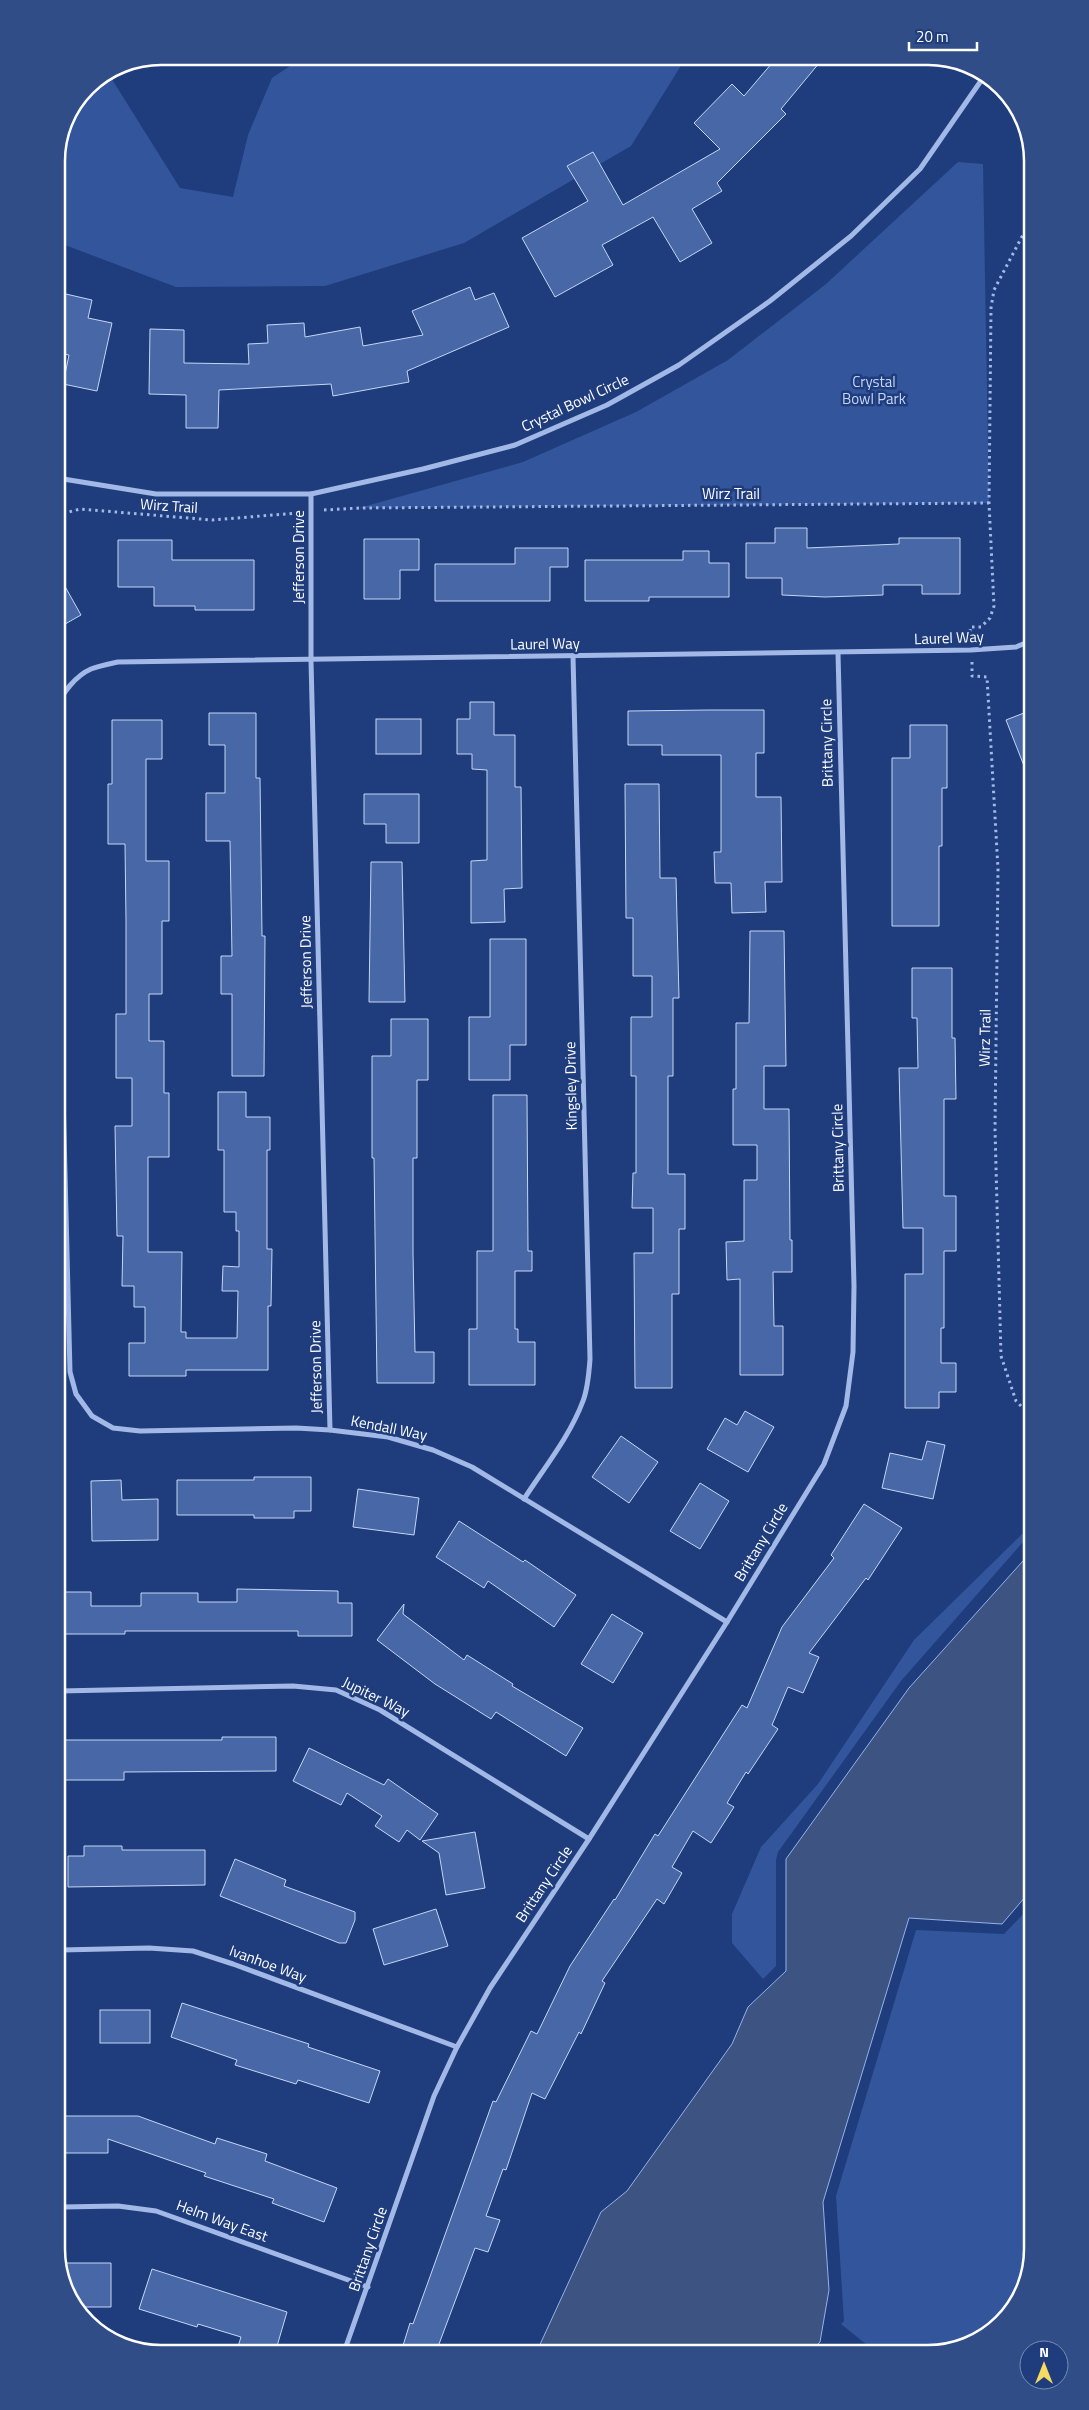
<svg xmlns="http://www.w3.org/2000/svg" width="1089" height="2410" viewBox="0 0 1089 2410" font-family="'Titillium Web',sans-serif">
<rect width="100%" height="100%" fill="#1f3d7d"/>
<g fill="#32559b">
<path d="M 305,56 L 687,56 L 631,146 L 464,243 L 325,286 L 176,287 L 57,242 L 56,154 L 64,121 L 87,87 L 108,73 L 180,188 L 233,197 L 248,135 L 272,78 Z"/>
<path d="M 958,162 L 983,164 L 989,503 L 359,508 L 523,462 L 636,412 L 728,360 L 826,284 Z"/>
<path d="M 1031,1533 L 901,1681 L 778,1852 L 776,1860 L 776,1966 L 763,1979 L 732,1943 L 732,1914 L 761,1847 L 818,1784 L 914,1640 L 1022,1534 Z"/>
<path d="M 1032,1905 L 1033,2249 L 1011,2313 L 962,2348 L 872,2349 L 841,2324 L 844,2321 L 836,2196 L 916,1930 L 1004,1934 Z"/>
</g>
<path fill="#3d5382" stroke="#95b2e9" d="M 1031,1552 L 1032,1889 L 1002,1924 L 909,1918 L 823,2202 L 829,2290 L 820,2342 L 813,2349 L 537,2351 L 601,2212 L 627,2191 L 732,2044 L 748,2007 L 786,1971 L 786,1859 L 909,1688 Z"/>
<g fill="#4767a6" stroke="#c5d6f5">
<path d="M 778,56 L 825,56 L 781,109 L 786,114 L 717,183 L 722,191 L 692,209 L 712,243 L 680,262 L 653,217 L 602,245 L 613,265 L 555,297 L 522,238 L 588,201 L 567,166 L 593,152 L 623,205 L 720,149 L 694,123 L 732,84 L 744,96 Z"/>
<path d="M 470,287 L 475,300 L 494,293 L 509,327 L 407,371 L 409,382 L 333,396 L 331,384 L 219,390 L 218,428 L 186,428 L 186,395 L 149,394 L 150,329 L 184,330 L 184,363 L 249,364 L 248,344 L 268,343 L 267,325 L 304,323 L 305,337 L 360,327 L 363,346 L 423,335 L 412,311 Z"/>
<path d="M 57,292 L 92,300 L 88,318 L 112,323 L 97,391 L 63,384 L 69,355 L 57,353 Z"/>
<path d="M 775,528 L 807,528 L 807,548 L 899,544 L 899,538 L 960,538 L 960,594 L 922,594 L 922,585 L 883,585 L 883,595 L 825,597 L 782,595 L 782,578 L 746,578 L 746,543 L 775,543 Z"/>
<path d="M 364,539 L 419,539 L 419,570 L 400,570 L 400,599 L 364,599 Z"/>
<path d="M 118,540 L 172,540 L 172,560 L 254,560 L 254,610 L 195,610 L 195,606 L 154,606 L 154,587 L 118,587 Z"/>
<path d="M 515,548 L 568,548 L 568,567 L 550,567 L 550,601 L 435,601 L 435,564 L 515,564 Z"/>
<path d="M 683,551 L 709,551 L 709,563 L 729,563 L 729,597 L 649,597 L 649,601 L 585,601 L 585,560 L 683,560 Z"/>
<path d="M 58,574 L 81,615 L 58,628 Z"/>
<path d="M 470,702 L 494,702 L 494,735 L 515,735 L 515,787 L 521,787 L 522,888 L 504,889 L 505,922 L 471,923 L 471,861 L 487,860 L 487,770 L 472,769 L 472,754 L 457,754 L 457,719 L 470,719 Z"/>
<path d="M 709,710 L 764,710 L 764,753 L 756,753 L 756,797 L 781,797 L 782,882 L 765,882 L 766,912 L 732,913 L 731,883 L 715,883 L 714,852 L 721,852 L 721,755 L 662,755 L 662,745 L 628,745 L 628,711 Z"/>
<path d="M 1029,711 L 1029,776 L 1028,776 L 1006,720 Z"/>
<path d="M 209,713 L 256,713 L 256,778 L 260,778 L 262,936 L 265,936 L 264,1076 L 232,1076 L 232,994 L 221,994 L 221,956 L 232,956 L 230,841 L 206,841 L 206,793 L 225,793 L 225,745 L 209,745 Z"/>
<rect x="376" y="719" width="45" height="35"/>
<path d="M 112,720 L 162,720 L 162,759 L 146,759 L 146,861 L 169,861 L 169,921 L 162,921 L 162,994 L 149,994 L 149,1041 L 164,1041 L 164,1093 L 169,1093 L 169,1157 L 148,1157 L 148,1252 L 182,1252 L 181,1332 L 186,1332 L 186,1338 L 237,1338 L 238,1291 L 222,1291 L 223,1266 L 239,1267 L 239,1231 L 236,1231 L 236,1212 L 224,1212 L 224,1150 L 218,1150 L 218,1092 L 246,1092 L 246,1117 L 270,1117 L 270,1150 L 267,1150 L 267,1249 L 272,1249 L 271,1306 L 268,1306 L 268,1370 L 186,1370 L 186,1376 L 129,1376 L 129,1343 L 145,1343 L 145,1307 L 134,1307 L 134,1286 L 122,1286 L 123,1236 L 117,1236 L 115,1126 L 132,1126 L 132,1078 L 116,1078 L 116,1014 L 126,1014 L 126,921 L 125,844 L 108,844 L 108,784 L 112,784 Z"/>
<path d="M 910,725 L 947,725 L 947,788 L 942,788 L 942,846 L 939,846 L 939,926 L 892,926 L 892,758 L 910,758 Z"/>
<path d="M 625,784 L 659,784 L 660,878 L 676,878 L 679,998 L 673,998 L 673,1076 L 668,1076 L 668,1174 L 685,1174 L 685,1229 L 679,1229 L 679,1294 L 672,1294 L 672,1388 L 635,1388 L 634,1253 L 653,1253 L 653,1208 L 632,1208 L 633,1173 L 636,1173 L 636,1076 L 631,1076 L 631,1017 L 652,1017 L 652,976 L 633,976 L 633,918 L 626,918 Z"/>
<path d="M 364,794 L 419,794 L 419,843 L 386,843 L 386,824 L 364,824 Z"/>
<path d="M 371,862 L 402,862 L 405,1002 L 369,1002 Z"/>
<path d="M 750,931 L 784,931 L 786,1066 L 764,1066 L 764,1109 L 789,1109 L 790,1240 L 792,1240 L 792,1272 L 773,1272 L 774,1326 L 783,1326 L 783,1375 L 740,1375 L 740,1279 L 727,1280 L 726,1242 L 744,1241 L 744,1180 L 757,1180 L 757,1145 L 733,1145 L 733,1089 L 736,1089 L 736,1023 L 749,1023 Z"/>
<path d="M 490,939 L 526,939 L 526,1045 L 510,1045 L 510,1080 L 469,1080 L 469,1017 L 490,1017 Z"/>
<path d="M 912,968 L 952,968 L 952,1038 L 955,1038 L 956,1099 L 944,1099 L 944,1196 L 956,1196 L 956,1251 L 944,1251 L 944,1328 L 941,1328 L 941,1363 L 956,1363 L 956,1392 L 939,1392 L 939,1408 L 905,1408 L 905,1274 L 923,1274 L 923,1228 L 903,1228 L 899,1068 L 918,1068 L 917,1018 L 912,1018 Z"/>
<path d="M 391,1019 L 428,1019 L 428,1080 L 417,1080 L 417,1158 L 413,1158 L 413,1253 L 415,1352 L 434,1352 L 434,1383 L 377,1383 L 374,1158 L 372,1158 L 372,1056 L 391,1056 Z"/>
<path d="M 493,1095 L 527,1095 L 528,1251 L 532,1251 L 532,1271 L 515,1271 L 515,1329 L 518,1329 L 518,1342 L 535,1342 L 535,1385 L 469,1385 L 469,1329 L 477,1329 L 477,1251 L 493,1251 Z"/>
<path d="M 745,1411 L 774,1427 L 748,1472 L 707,1449 L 725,1418 L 737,1425 Z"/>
<path d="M 621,1436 L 658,1462 L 629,1503 L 592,1477 Z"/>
<path d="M 927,1441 L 945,1445 L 933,1499 L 882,1488 L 890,1453 L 922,1460 Z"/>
<path d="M 254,1477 L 311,1477 L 311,1511 L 294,1511 L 294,1518 L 254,1518 L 254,1515 L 177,1515 L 177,1480 L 254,1480 Z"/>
<path d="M 121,1480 L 122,1500 L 158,1499 L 158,1540 L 92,1541 L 91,1481 Z"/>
<path d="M 700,1483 L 729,1501 L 700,1549 L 670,1531 Z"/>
<path d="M 358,1489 L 419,1498 L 414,1535 L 353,1527 Z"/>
<path d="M 864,1504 L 902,1528 L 868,1580 L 866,1578 L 809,1653 L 819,1657 L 803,1693 L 788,1687 L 772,1725 L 778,1729 L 748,1774 L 746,1772 L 727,1803 L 734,1807 L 711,1843 L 693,1831 L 672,1867 L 682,1873 L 664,1904 L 657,1899 L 602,1981 L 605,1983 L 581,2034 L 579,2032 L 545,2099 L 532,2093 L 506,2170 L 503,2169 L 486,2216 L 500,2220 L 488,2252 L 475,2248 L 436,2352 L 401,2352 L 410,2323 L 413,2324 L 493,2101 L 496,2102 L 531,2031 L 537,2034 L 570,1966 L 614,1899 L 615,1900 L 655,1834 L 658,1836 L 742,1705 L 747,1708 L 782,1627 L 834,1558 L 831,1555 Z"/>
<path d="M 459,1521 L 523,1562 L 525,1560 L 576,1595 L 554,1627 L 488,1581 L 484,1588 L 436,1557 Z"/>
<path d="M 237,1589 L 338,1591 L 338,1603 L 352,1603 L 352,1636 L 298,1636 L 298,1631 L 125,1631 L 125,1634 L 60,1634 L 60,1592 L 91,1592 L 91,1606 L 141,1606 L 141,1593 L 198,1593 L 198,1602 L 237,1602 Z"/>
<path d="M 404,1604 L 403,1614 L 464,1660 L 467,1655 L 513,1684 L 512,1686 L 583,1728 L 566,1756 L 496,1712 L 491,1719 L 435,1684 L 377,1640 Z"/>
<path d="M 612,1614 L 643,1633 L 613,1683 L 581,1664 Z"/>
<path d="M 222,1737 L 276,1737 L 276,1771 L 124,1772 L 124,1780 L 64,1780 L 64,1740 L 222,1740 Z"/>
<path d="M 309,1748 L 384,1785 L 388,1779 L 438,1814 L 420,1840 L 407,1830 L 399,1842 L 375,1826 L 382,1816 L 347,1793 L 341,1805 L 293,1781 Z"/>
<path d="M 475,1832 L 485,1888 L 446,1895 L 439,1853 L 422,1841 Z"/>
<path d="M 84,1846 L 122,1846 L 122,1850 L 205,1850 L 205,1885 L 68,1887 L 68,1856 L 84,1856 Z"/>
<path d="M 235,1859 L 286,1880 L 284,1886 L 355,1912 L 355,1920 L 346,1943 L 339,1943 L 220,1896 Z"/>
<path d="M 436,1909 L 448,1946 L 384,1965 L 373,1929 Z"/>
<path d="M 182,2003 L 309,2044 L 308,2047 L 380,2071 L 369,2103 L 298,2080 L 296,2084 L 235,2065 L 237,2060 L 171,2037 Z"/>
<rect x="100" y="2010" width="50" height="33"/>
<path d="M 61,2116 L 138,2116 L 215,2144 L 217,2138 L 267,2154 L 265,2161 L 337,2188 L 324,2222 L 272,2203 L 274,2199 L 204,2176 L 206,2173 L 108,2139 L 108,2153 L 62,2153 Z"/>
<path d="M 62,2263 L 111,2263 L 111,2307 L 79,2307 L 62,2283 Z"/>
<path d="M 152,2269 L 287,2312 L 275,2353 L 236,2353 L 241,2337 L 198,2324 L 197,2327 L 139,2309 Z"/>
</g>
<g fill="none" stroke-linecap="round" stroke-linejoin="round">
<g stroke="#a2b9e7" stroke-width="3" stroke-dasharray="2.5 4" stroke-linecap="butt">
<path d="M 324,510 L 359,508 L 989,503"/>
<path d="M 57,515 L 80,509 L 212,520 L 298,513"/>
<path d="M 970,638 L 970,627 L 981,627 L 990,618 L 994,606 L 989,503 L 991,308 L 994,290 L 1027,227"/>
<path d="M 972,662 L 972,676 L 987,677 L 998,869 L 995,1129 L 1001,1356 L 1016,1401 L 1031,1416"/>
</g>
<g stroke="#a2b9e7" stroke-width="5">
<path d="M 57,478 L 156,494 L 311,494 L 423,469 L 515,445 L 607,405 L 679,365 L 770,301 L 851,236 L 920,169 L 985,75"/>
<path d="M 311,494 L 311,661 L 330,1430"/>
<path d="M 58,708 C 60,694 77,675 91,669 C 99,666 109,664 118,662 L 971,650 L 1016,647 L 1028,642"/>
<path d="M 58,896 L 70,1372 L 76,1394 L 92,1416 L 113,1428 L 140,1431 L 296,1428 L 330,1430 L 388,1437 L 433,1450 L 472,1467 L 727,1622"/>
<path d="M 524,1499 C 544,1468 570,1436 583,1401 C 588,1388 589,1373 590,1359 L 573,656"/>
<path d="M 60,1691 L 293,1686 L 336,1690 L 380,1710 L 589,1839"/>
<path d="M 61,1950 L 149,1948 L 193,1951 L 233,1964 L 457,2047"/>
<path d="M 62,2207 L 118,2206 L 156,2211 L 368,2287"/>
<path d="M 344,2352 L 434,2096 L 457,2047 L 490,1988 L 589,1839 L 727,1622 L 824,1464 L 846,1406 L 853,1352 L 854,1286 L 838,653"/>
</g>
</g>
<g text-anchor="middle" stroke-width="5" stroke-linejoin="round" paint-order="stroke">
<g font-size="15" fill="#c5d6f5" stroke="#1f3d7d">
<text x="874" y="387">Crystal<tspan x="874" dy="17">Bowl Park</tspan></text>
</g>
<g font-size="15" fill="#fff" stroke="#1f3d7d">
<text transform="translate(575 403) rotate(-25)" y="5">Crystal Bowl Circle</text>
<text x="731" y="499">Wirz Trail</text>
<text transform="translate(169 506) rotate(4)" y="5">Wirz Trail</text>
<text transform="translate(299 557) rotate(-90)" y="5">Jefferson Drive</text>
<text transform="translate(949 638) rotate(-2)" y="5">Laurel Way</text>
<text transform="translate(545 644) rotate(-1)" y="5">Laurel Way</text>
<text transform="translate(827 743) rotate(-91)" y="5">Brittany Circle</text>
<text transform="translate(306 962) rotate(-91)" y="5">Jefferson Drive</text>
<text transform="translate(985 1038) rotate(-89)" y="5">Wirz Trail</text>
<text transform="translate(571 1086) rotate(-91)" y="5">Kingsley Drive</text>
<text transform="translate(838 1148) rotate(-91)" y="5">Brittany Circle</text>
<text transform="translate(316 1367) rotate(-91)" y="5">Jefferson Drive</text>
<text transform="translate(389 1428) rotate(11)" y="5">Kendall Way</text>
<text transform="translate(761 1542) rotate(-59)" y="5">Brittany Circle</text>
<text transform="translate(376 1697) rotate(26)" y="5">Jupiter Way</text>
<text transform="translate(544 1884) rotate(-56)" y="5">Brittany Circle</text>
<text transform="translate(268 1964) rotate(20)" y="5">Ivanhoe Way</text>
<text transform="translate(222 2221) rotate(20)" y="5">Helm Way East</text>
<text transform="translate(368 2249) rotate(-71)" y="5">Brittany Circle</text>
</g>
</g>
<path d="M0 0H1089V2410H0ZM161 65H928A96 96 0 0 1 1024 161V2249A96 96 0 0 1 928 2345H161A96 96 0 0 1 65 2249V161A96 96 0 0 1 161 65Z" fill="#314d87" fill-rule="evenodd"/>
<path fill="none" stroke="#fff" stroke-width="2.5" d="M161 65H928A96 96 0 0 1 1024 161V2249A96 96 0 0 1 928 2345H161A96 96 0 0 1 65 2249V161A96 96 0 0 1 161 65Z"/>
<g transform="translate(1044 2365)"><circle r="24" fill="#1f3d7d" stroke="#798bb1"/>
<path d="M0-4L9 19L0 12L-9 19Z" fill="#f5db61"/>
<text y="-8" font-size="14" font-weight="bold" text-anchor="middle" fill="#ffffff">N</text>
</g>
<path d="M909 42v8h68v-8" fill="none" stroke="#ffffff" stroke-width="2.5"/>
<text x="916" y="42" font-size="15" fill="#ffffff" stroke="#1f3d7d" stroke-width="4" paint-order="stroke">20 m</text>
</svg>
